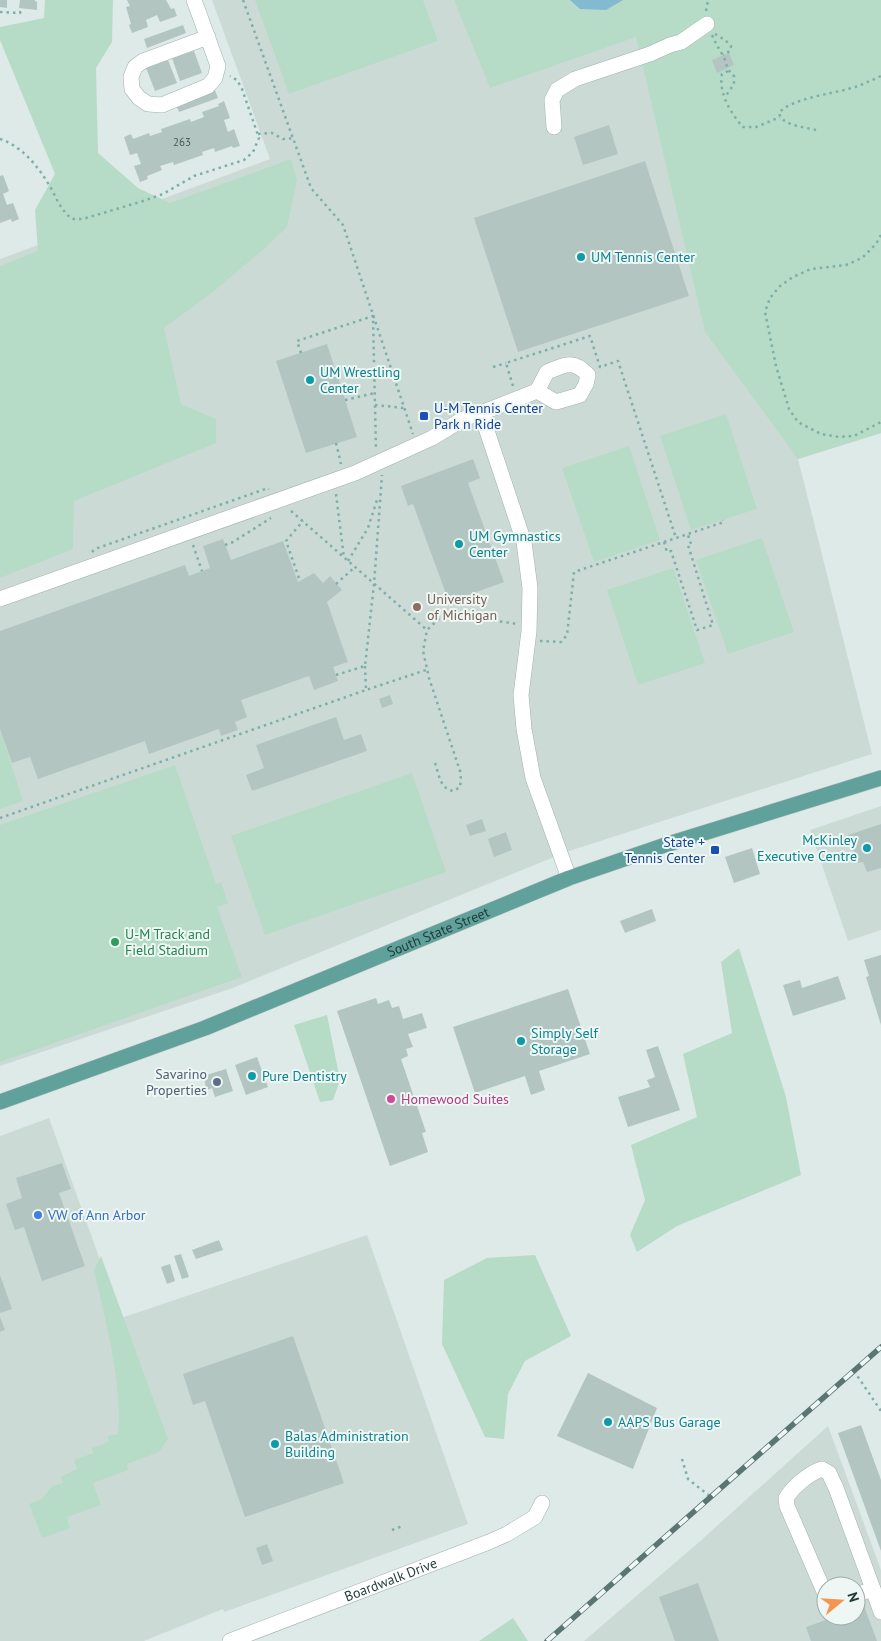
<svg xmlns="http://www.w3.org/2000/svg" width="881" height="1641" viewBox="0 0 881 1641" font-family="'PT Sans',sans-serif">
<rect width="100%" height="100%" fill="#deeae7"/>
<g fill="#ccdad6" fill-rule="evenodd">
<path d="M 212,0 L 881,0 L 881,433 L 798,459 L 872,754 L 569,851 L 230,989 L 0,1066 L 0,259 L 270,159 Z"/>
<path d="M 881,806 L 881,930 L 848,941 L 810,830 Z"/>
<path d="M 49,1118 L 121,1318 L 367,1235 L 468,1524 L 224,1612 L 223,1609 L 144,1641 L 0,1641 L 0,1136 Z"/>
<path d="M 828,1426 L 881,1570 L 881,1641 L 584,1641 L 698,1543 ZM 826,1586 L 856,1586 L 856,1616 L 826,1616 Z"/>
</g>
<g fill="#b6dcc7">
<path d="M 45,0 L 113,0 L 112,42 L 96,68 L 98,153 L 138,188 L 170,203 L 291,159 L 297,180 L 287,227 L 264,249 L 213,292 L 164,328 L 181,404 L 216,419 L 216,443 L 74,501 L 73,549 L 0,578 L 0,266 L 38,251 L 35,210 L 55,174 L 0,40 L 0,27 L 44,18 Z"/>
<path d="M 255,0 L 423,0 L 438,41 L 289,94 Z"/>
<path d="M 454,0 L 881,0 L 881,433 L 798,459 L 705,332 L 636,37 L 490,88 Z"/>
<path d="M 726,414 L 757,509 L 691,530 L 660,436 Z"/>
<path d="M 629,446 L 660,540 L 594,562 L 562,468 Z"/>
<path d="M 762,538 L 794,632 L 728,654 L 696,560 Z"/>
<path d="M 673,568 L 705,663 L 638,685 L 607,590 Z"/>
<path d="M 0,729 L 23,801 L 0,809 Z"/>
<path d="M 175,765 L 216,884 L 221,882 L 228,903 L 217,907 L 242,977 L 0,1062 L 0,825 Z"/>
<path d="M 412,773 L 446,872 L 265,935 L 231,836 Z"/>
<path d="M 739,948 L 786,1097 L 801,1175 L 677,1226 L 637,1252 L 630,1235 L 645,1200 L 631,1145 L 697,1117 L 683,1054 L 732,1033 L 721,962 Z"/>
<path d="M 327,1015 L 340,1080 L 333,1100 L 320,1102 L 294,1025 Z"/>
<path d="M 535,1255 L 571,1336 L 525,1361 L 508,1394 L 504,1439 L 485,1437 L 442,1344 L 444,1280 L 487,1258 Z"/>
<path d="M 101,1256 L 168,1439 L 159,1452 L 127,1464 L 128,1470 L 93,1483 L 101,1505 L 67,1517 L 70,1528 L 42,1538 L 29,1504 L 42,1499 L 52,1486 L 63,1483 L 61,1477 L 77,1469 L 74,1460 L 93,1453 L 92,1448 L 109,1442 L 108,1436 L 118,1434 C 123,1384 105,1320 94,1270 Z"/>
<path d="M 513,1618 L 528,1641 L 479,1641 Z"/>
</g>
<path fill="#84b9d2" d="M 570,0 L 623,0 L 606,10 L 580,9 Z"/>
<g fill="#b3c5c0">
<path d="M 0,0 L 7,0 L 7,8 L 0,7 Z"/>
<path d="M 20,0 L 34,0 L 37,2 L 37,10 L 19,8 Z"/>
<path d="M 127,0 L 166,0 L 171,9 L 174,8 L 177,16 L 160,22 L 157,15 L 146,20 L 148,27 L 132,33 L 129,25 L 131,24 L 126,7 L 130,6 Z"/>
<path d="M 183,25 L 186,33 L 147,48 L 144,39 Z"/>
<path d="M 194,51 L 202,73 L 180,81 L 172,58 Z"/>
<path d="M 729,53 L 734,65 L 717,73 L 712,60 Z"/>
<path d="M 168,60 L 177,83 L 155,91 L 146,68 Z"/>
<path d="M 214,88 L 218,98 L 179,112 L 175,102 Z"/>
<path d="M 224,101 L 230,118 L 224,120 L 228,132 L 234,129 L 240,146 L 233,148 L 232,146 L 215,152 L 214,148 L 202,152 L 203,155 L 174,165 L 173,162 L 160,166 L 162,170 L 147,176 L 148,179 L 140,182 L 134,166 L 141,164 L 137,153 L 130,155 L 124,137 L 131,134 L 133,139 L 149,133 L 150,136 L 162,132 L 161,129 L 190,119 L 191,122 L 204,117 L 202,112 L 219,106 L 218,104 Z"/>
<path d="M 609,125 L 618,154 L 583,165 L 574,137 Z"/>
<path d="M 645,161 L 689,296 L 518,352 L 474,218 Z"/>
<path d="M 3,175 L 9,191 L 3,194 L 7,205 L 13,203 L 19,219 L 12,222 L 11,219 L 0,223 L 0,176 Z"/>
<path d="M 327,344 L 357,437 L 306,453 L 276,361 Z"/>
<path d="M 473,459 L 480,478 L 468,483 L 504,582 L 449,602 L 413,504 L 408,506 L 401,486 Z"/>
<path d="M 223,539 L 231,560 L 283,541 L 298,582 L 314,573 L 323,583 L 330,576 L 342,590 L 327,602 L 348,662 L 333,667 L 338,681 L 314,690 L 309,676 L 241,700 L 247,717 L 235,722 L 238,730 L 221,736 L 219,729 L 149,754 L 145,741 L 38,779 L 30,757 L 12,763 L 0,729 L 0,631 L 185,565 L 189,576 L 210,568 L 203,546 Z"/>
<path d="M 390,695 L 393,704 L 382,708 L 379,699 Z"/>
<path d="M 336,717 L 344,740 L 361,734 L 367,751 L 252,791 L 246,775 L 264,768 L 256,745 Z"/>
<path d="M 482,819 L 486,831 L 470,836 L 466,825 Z"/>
<path d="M 881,824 L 881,868 L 867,872 L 863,862 L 858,863 L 848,835 Z"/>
<path d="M 506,832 L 512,850 L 494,857 L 488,839 Z"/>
<path d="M 752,848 L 760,874 L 734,883 L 725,857 Z"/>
<path d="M 652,909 L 656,921 L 625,933 L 620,921 Z"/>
<path d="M 881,955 L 881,1025 L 866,977 L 869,976 L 864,960 Z"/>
<path d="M 838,976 L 846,999 L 793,1016 L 783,985 L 800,980 L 802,988 Z"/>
<path d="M 568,989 L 590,1054 L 539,1071 L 545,1090 L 531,1095 L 525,1076 L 475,1093 L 453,1027 Z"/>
<path d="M 376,998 L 378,1004 L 389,1000 L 392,1008 L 399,1006 L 403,1019 L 422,1013 L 427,1028 L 408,1034 L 413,1047 L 406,1049 L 408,1056 L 401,1059 L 426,1132 L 422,1133 L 428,1152 L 390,1166 L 337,1011 Z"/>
<path d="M 658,1046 L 680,1110 L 628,1127 L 618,1097 L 650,1087 L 647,1080 L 655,1077 L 646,1050 Z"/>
<path d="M 257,1057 L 268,1087 L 246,1095 L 235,1065 Z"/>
<path d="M 226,1069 L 233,1091 L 215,1097 L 212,1088 L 207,1090 L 203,1076 Z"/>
<path d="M 62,1163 L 71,1189 L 59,1193 L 85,1266 L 42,1281 L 24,1227 L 15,1230 L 6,1204 L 22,1198 L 16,1178 Z"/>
<path d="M 219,1240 L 223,1250 L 196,1259 L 192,1250 Z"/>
<path d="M 181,1254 L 189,1277 L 182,1279 L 174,1256 Z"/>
<path d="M 170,1264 L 175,1281 L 167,1284 L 161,1267 Z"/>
<path d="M 0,1275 L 12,1309 L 0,1313 Z"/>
<path d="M 0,1317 L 5,1330 L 0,1332 Z"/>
<path d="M 293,1336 L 344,1483 L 245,1517 L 205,1401 L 193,1405 L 183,1374 Z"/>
<path d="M 588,1373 L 657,1408 L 633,1469 L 557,1436 Z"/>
<path d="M 861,1425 L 881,1480 L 881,1551 L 838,1433 Z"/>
<path d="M 267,1544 L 273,1561 L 262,1565 L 256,1548 Z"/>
<path d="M 698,1583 L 719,1641 L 675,1641 L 659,1597 Z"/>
<path d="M 864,1606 L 877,1641 L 811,1641 L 806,1627 L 837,1616 L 856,1616 L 856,1609 Z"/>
</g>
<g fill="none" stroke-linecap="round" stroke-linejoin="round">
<g stroke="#a1b2af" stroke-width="16">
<g id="minor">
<path d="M 194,0 L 218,66 L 215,78 L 208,86 L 162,105 L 148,104 L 139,98 L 132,89 L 131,77 L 135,67 L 143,61 L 208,37"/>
<path d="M 554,127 L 552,100 L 557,90 L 575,79 L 650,54 L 670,45 L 681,42 L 707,24"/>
<path d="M 481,413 L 537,391 L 556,402 L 580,395 L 586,384 L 588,375 C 573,359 565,365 547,372 L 537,391"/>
<path d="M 0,599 L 355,473 L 432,438 L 463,419 L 481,413 L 524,542 L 530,588 L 529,631 L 521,695 L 524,729 L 533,778 L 569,878"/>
<path d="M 873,1589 L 881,1612"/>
<path d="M 826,1596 L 787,1506 L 786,1498 C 793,1487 809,1473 822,1469 L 829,1473 L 836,1488 L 873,1589 L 856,1595"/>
<path id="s1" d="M 230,1641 L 489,1542 L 507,1534 L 535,1517 L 542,1503"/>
</g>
</g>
<g stroke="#bcc4c3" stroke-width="16">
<g id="major">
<path id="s2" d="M 0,1102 L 205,1028 L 569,878 L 665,845 L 881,778"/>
</g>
</g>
<g stroke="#7dafa8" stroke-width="2.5" stroke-dasharray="2.5 4" stroke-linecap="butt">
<path d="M 243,0 L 311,188 L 343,225 L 413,434"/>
<path d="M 706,11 L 708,0"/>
<path d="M 0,12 L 20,13 L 21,9"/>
<path d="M 715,34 L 725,40 L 731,46 L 730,51 L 723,55"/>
<path d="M 712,35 C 715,42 718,47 722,54 C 727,62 726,70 734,76 L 734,84 L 725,97"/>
<path d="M 728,71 L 722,74 C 718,92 731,114 743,127 L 756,127 L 780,117"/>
<path d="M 816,130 C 805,127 782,126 779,113 C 790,99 830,94 848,89 C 860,86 870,81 881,76"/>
<path d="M 258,134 L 272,133 L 283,139 L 293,138"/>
<path d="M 0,139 C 24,147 40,169 52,190 C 58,202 62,211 72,219 L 83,219 L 143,201 L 163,194 L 194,176 L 244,160 L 253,152 L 259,138 L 242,89 L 237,80 L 230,76"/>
<path d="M 881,235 L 876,244 L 862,258 L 846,265 L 811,269 L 793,277 L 780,286 L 770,298 L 765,312 L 776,366 L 789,409 L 798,422 L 821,434 L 839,437 L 854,436 L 881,422"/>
<path d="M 301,353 L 297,341 L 373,316 L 376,450"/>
<path d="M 493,367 L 506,363"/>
<path d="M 513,386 L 506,363 L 590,336 L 600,367 L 618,361 L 676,538"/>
<path d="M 345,400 L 375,393"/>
<path d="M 375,405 L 404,408"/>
<path d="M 336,443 L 341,464"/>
<path d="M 336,494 L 344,558"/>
<path d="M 291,511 L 427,630"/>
<path d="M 664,542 L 667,552 L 671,551 L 697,630 L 713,625 L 688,545 L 691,544 L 688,535"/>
<path d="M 193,545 L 202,571"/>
<path d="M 225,545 L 233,542 L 271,518"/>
<path d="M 92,552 L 95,549 L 268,488 L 269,489"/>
<path d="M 348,561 L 368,528 L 378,497"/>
<path d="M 299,578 L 286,541 L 303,521"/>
<path d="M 336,584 L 355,567"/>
<path d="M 540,641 L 561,642 L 567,635 L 574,572 L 724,522 L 723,520"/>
<path d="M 365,666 L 366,690 L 426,670"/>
<path d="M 336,675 L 365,666 L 374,584 L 382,475"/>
<path d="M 435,763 C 439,774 440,790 454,791 L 460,787 L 461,779 L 460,771 L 429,678 L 423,651 L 427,630 L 442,616 L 463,614 L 484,619 L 517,624"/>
<path d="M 0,818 L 366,690"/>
<path d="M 854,1371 L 881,1411"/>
<path d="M 682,1459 L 688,1479 L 711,1497"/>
<path d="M 392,1530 L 403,1526"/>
</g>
<use href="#minor" stroke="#fff" stroke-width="15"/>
<use href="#major" stroke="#61a19b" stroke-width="15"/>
<g stroke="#597673" stroke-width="5.5">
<path id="rail" d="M 547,1641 L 881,1347"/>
</g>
<use href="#rail" stroke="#eef7f4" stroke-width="4" stroke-dasharray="11" stroke-linecap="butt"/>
</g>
<g fill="#0f9aa8" stroke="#eef7f4" stroke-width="2">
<circle cx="581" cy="257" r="5"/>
<circle cx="310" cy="380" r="5"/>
<circle cx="459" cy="544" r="5"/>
<circle cx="867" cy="848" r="5"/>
<circle cx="521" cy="1041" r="5"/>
<circle cx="252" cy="1076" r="5"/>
<circle cx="608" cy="1422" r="5"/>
<circle cx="275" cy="1444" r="5"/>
</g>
<g fill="#1a4fb4" stroke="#eef7f4" stroke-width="2">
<rect x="419" y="411" width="10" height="10" rx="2.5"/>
<rect x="710" y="845" width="10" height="10" rx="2.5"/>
</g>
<circle fill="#8d6e63" stroke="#eef7f4" stroke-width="2" cx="417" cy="607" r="5"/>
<circle fill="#2e9e5b" stroke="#eef7f4" stroke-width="2" cx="115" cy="942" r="5"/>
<circle fill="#5c6f8a" stroke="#eef7f4" stroke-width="2" cx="217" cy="1082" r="5"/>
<circle fill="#d1479c" stroke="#eef7f4" stroke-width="2" cx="391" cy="1099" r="5"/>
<circle fill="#3f7fe0" stroke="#eef7f4" stroke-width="2" cx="38" cy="1215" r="5"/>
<g text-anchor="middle" stroke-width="4" stroke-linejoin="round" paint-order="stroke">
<g font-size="11" fill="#445d59">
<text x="182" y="146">263</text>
</g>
<g font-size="14" fill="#0d838f" stroke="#eef7f4" text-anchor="start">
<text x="591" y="262">UM Tennis Center</text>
<text x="320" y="377">UM Wrestling<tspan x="320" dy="16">Center</tspan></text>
<text x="469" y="541">UM Gymnastics<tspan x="469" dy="16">Center</tspan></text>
<text x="857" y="845" text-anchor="end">McKinley<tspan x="857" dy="16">Executive Centre</tspan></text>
<text x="531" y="1038">Simply Self<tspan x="531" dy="16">Storage</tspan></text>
<text x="262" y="1081">Pure Dentistry</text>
<text x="618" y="1427">AAPS Bus Garage</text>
<text x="285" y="1441">Balas Administration<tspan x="285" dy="16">Building</tspan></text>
</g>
<g font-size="14" fill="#164399" stroke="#eef7f4" text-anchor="start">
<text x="434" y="413">U-M Tennis Center<tspan x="434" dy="16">Park n Ride</tspan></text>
<text x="705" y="847" text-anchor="end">State +<tspan x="705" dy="16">Tennis Center</tspan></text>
</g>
<g font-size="14" fill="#785e54" stroke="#eef7f4" text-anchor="start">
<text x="427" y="604">University<tspan x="427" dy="16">of Michigan</tspan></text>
</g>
<g font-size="14" fill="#1f3a37" stroke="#eef7f4">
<text dy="5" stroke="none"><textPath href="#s2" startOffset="470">South State Street</textPath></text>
<text dy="5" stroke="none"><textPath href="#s1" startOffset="172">Boardwalk Drive</textPath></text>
</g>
<g font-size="14" fill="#27864d" stroke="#eef7f4" text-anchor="start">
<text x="125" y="939">U-M Track and<tspan x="125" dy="16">Field Stadium</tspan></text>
</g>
<g font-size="14" fill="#4e5e75" stroke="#eef7f4" text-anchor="end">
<text x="207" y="1079">Savarino<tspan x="207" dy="16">Properties</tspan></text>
</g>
<g font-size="14" fill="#b23c85" stroke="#eef7f4" text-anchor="start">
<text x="401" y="1104">Homewood Suites</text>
</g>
<g font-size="14" fill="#366cbe" stroke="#eef7f4" text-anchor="start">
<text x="48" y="1220">VW of Ann Arbor</text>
</g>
</g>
<g transform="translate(841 1601) rotate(72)"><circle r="24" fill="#eef7f4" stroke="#9baba8"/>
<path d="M0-4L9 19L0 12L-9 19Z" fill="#f69551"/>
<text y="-8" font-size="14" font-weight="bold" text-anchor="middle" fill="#1f3a37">N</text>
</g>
</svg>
